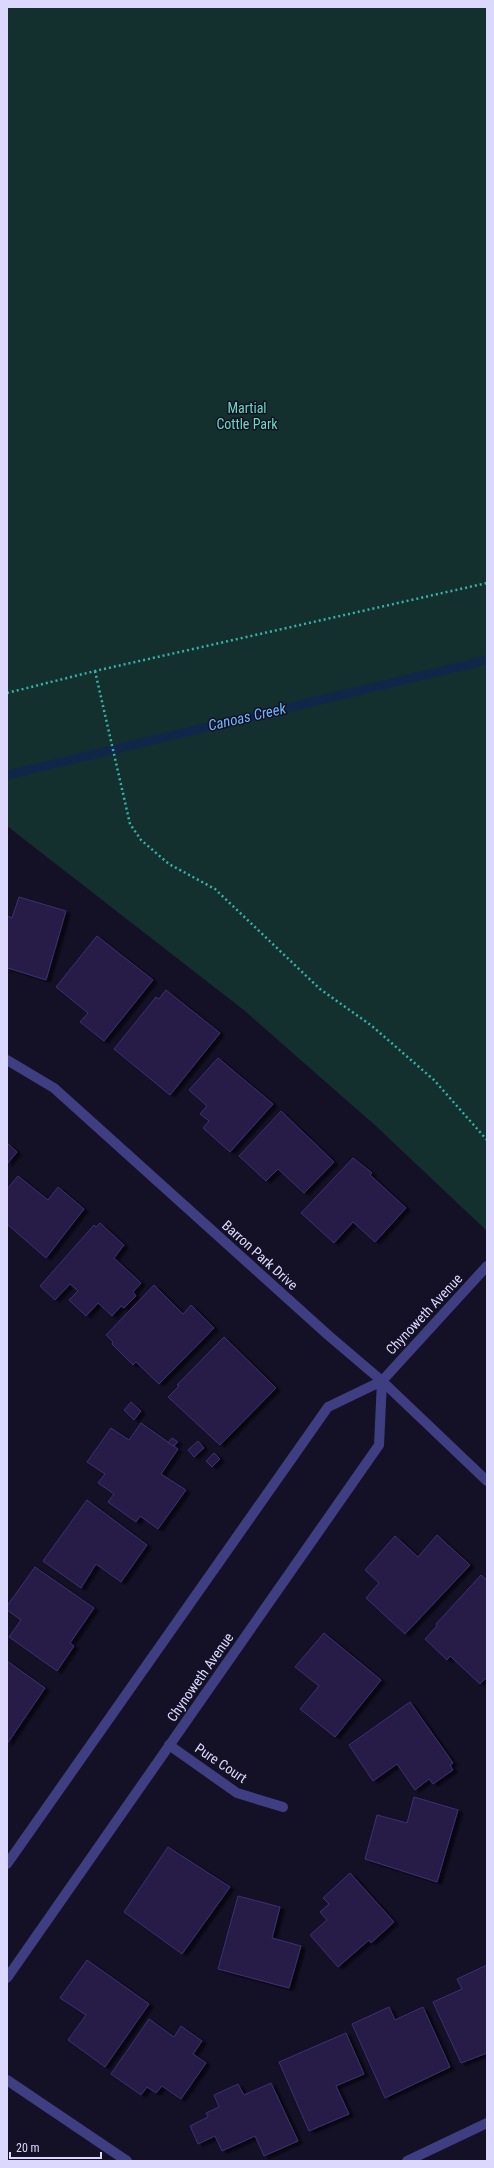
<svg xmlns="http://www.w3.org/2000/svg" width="494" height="2168" viewBox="0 0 494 2168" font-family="'Roboto Condensed',sans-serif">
<defs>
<filter id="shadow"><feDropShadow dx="4.5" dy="2.5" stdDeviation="1" flood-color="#0009"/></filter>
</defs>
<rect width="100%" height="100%" fill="#141126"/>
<path fill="#14302e" d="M 7,7 L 487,7 L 487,1231 L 377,1127 L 245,1011 L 7,826 Z"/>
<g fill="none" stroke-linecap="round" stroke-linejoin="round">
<path stroke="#112749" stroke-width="9" d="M 7,775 L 487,660"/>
</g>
<g fill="#251d46" stroke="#3d3171" filter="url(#shadow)">
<path d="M 19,897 L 66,911 L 46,980 L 8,968 L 7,970 L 7,916 L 12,918 Z"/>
<path d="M 97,936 L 153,980 L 104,1041 L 80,1022 L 88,1013 L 56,987 Z"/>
<path d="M 166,990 L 220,1033 L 170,1095 L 114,1049 L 156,997 L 159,999 Z"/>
<path d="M 218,1058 L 273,1104 L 230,1152 L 203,1128 L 209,1121 L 200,1114 L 207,1106 L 189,1090 Z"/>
<path d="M 281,1111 L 334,1162 L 304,1193 L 278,1169 L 266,1181 L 239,1156 Z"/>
<path d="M 7,1143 L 17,1152 L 7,1164 Z"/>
<path d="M 353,1158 L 372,1173 L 370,1175 L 406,1208 L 375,1242 L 353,1222 L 334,1243 L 301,1213 Z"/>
<path d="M 18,1176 L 48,1200 L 58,1187 L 84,1209 L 46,1258 L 7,1224 L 7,1189 Z"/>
<path d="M 100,1223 L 124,1245 L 114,1258 L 141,1283 L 133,1292 L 136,1296 L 124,1308 L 121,1306 L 112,1316 L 98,1303 L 86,1316 L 69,1300 L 78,1291 L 70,1284 L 55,1300 L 40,1286 L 94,1225 L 96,1227 Z"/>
<path d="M 154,1285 L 183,1314 L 191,1305 L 214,1328 L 159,1384 L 136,1362 L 133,1365 L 112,1344 L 113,1342 L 106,1335 Z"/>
<path d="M 224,1337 L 276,1388 L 220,1445 L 168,1397 L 179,1386 L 177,1385 Z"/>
<path d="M 131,1402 L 141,1411 L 134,1420 L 124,1410 Z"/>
<path d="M 141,1423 L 178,1449 L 161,1474 L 186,1490 L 158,1529 L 140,1516 L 136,1522 L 108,1502 L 114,1494 L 98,1483 L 105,1474 L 87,1462 L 111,1428 L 129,1440 Z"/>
<path d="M 172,1438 L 178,1442 L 174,1446 L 168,1443 Z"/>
<path d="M 198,1441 L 204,1448 L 194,1457 L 188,1450 Z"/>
<path d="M 214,1453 L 220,1459 L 212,1467 L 206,1461 Z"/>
<path d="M 87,1500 L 147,1545 L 121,1582 L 96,1564 L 81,1588 L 43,1561 Z"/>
<path d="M 437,1535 L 470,1565 L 405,1634 L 366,1598 L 379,1583 L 365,1570 L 395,1536 L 418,1557 Z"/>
<path d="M 35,1567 L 94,1608 L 70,1643 L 74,1646 L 57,1671 L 9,1637 L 21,1620 L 7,1610 L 7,1606 Z"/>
<path d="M 481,1575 L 487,1580 L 487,1677 L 480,1684 L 450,1656 L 447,1660 L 425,1639 L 437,1626 L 436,1624 Z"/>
<path d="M 324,1633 L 381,1680 L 335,1737 L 300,1709 L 319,1686 L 295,1667 Z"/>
<path d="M 7,1661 L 45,1688 L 7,1744 Z"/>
<path d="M 410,1702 L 453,1763 L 450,1765 L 453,1770 L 433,1784 L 429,1779 L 415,1790 L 397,1764 L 373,1781 L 349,1745 Z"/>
<path d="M 414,1797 L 458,1810 L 437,1882 L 365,1859 L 377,1815 L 407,1823 Z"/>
<path d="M 168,1847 L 230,1887 L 182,1954 L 124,1912 Z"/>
<path d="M 350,1873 L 394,1922 L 371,1943 L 369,1940 L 338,1967 L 310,1935 L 327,1920 L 320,1912 L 329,1904 L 323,1898 Z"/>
<path d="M 238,1896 L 280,1907 L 272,1938 L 301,1946 L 289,1988 L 218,1969 Z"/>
<path d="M 87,1960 L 149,2004 L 105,2067 L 68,2040 L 86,2015 L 60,1998 Z"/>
<path d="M 487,1965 L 487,2053 L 461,2063 L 433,2002 L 462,1989 L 457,1979 Z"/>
<path d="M 389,2007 L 395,2020 L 423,2007 L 450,2067 L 385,2098 L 352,2024 Z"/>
<path d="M 149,2019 L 174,2037 L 181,2026 L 202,2041 L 193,2054 L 206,2063 L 181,2099 L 162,2086 L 156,2093 L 147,2087 L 141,2095 L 111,2074 Z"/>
<path d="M 346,2033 L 364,2074 L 336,2086 L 349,2114 L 309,2131 L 279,2062 Z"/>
<path d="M 271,2083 L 298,2141 L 264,2156 L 255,2136 L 222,2151 L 215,2136 L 198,2144 L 190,2126 L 208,2117 L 206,2113 L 219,2107 L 214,2095 L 238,2084 L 244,2095 Z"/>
</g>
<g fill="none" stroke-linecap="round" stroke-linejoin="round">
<g stroke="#36b3aa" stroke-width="2.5" stroke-dasharray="2 3" stroke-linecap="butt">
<path d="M 95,671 L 130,824 L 141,840 L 169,864 L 215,889 L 320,989 L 372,1026 L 434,1080 L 487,1140"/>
<path d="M 7,693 L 95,671 L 487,583"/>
</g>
<g stroke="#403e82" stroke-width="10">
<path d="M 7,1060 L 54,1088 L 328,1335 L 382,1381 L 487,1481"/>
<path d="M 169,1745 L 237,1793 L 283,1807"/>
<path d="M 7,1864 L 328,1407 L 382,1381 L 487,1266"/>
<path d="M 7,1978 L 379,1445 L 382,1381"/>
<path d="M 7,2080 L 127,2161"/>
<path d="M 407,2161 L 487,2123"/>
</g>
</g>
<g text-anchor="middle" stroke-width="3" stroke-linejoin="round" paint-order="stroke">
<g font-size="14" fill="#66dabc" stroke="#141126">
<text x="247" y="413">Martial<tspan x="247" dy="16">Cottle Park</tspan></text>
</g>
<g font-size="14" fill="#dbd7fd" stroke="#141126">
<text transform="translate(260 1255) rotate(42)" y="5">Barron Park Drive</text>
<text transform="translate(424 1314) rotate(-47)" y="5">Chynoweth Avenue</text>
<text transform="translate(200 1677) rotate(-55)" y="5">Chynoweth Avenue</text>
<text transform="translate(221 1763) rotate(34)" y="5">Pure Court</text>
</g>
<g font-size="15" font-style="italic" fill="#6bb8f8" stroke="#141126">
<text transform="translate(247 717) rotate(-13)" y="5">Canoas Creek</text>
</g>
</g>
<rect width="494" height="2168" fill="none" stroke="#dbd7fd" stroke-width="16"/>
<path d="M10 2152v6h91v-6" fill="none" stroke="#dbd7fd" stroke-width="2"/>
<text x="16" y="2152" font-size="12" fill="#dbd7fd" stroke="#141126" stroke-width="3" paint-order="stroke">20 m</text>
</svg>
